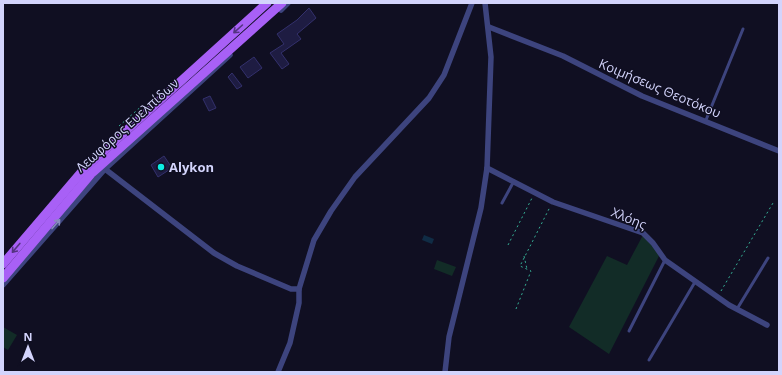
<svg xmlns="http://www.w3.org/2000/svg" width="782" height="375" viewBox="0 0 782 375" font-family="'Open Sans',sans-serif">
<rect width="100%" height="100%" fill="#100f22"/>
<g fill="#122c27">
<path d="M 643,235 L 656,248 L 659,256 L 609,354 L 569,327 L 607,256 L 627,265 Z"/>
<path d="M 437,260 L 456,267 L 452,276 L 434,269 Z"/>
<path d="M 3,327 L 17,335 L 8,350 L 3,347 Z"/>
</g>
<path fill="#102c45" d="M 424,235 L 434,239 L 432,244 L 422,240 Z"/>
<g fill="#1e1c42" stroke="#33306c">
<path d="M 309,8 L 316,18 L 297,34 L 301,39 L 281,53 L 289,64 L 282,69 L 270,53 L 284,44 L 277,34 L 297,20 Z"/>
<path d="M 254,57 L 262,68 L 248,78 L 240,67 Z"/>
<path d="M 232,73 L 242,86 L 237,89 L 228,77 Z"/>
<path d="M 210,96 L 216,108 L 209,111 L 203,99 Z"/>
<path d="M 164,156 L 172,168 L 158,177 L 151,165 Z"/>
</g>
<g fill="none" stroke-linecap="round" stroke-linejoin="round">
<g stroke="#35ae95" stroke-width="1" stroke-dasharray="2 3" stroke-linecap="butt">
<path d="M 119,126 L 144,104"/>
<path d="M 508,245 L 532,198"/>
<path d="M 524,256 L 527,269"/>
<path d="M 721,291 L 773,203"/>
<path d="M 516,309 L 531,271 L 520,266 L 550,207"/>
</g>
<g stroke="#3d447e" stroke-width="3">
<path d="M 706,120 L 743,29"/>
<path d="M 502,203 L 514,181"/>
<path d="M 737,309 L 768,258"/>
<path d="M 629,331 L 665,260"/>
<path d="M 649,360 L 695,282"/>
</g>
<g stroke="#3d447e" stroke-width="5.5">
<path d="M 281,10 L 288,3"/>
<path d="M 489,27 L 563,56 L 642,96 L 779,151"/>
<path d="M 487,168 L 553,202 L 643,233 L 653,243 L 665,260 L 729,305 L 767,325"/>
<path d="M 105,169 L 214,253 L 237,266 L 291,289 L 299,289"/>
<path d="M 3,285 L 105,169 L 230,55"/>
<path d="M 278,372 L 290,343 L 299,303 L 299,289 L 314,240 L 331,211 L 355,177 L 429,98 L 444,75 L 472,3"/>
<path d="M 445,372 L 449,337 L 481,208 L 487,168 L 491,57 L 485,3"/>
</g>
<g stroke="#a860f6" stroke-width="9">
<path d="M 3,264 L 85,168 L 267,3"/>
<path d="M 3,278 L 91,174 L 282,3"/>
</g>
</g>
<defs><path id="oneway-shaft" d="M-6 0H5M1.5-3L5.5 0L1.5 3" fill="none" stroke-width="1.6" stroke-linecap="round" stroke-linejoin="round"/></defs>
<g stroke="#543381">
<use href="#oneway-shaft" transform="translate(238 29) rotate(138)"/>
<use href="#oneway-shaft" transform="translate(16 248) rotate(130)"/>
</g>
<use stroke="#888cbd" href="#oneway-shaft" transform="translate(56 224) rotate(-49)"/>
<circle fill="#0deee4" stroke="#100f22" stroke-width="1.5" cx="161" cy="167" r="4"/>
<g text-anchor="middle" stroke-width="3" stroke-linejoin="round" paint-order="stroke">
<g font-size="13" fill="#d3d4fc" stroke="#100f22">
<text transform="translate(660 88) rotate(23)" y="5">Κοιμήσεως Θεοτόκου</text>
<text transform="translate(127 125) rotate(-42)" y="5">Λεωφόρος Ευελπίδων</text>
<text transform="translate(629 218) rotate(22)" y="5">Χλόης</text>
</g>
<g font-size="13" font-weight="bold" fill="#d3d4fc" stroke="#100f22" text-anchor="start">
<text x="169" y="172">Alykon</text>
</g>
</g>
<rect width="782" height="375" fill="none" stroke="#d3d4fc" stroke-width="8"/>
<g transform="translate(28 347)" stroke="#100f22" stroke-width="3" paint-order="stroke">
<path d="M0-3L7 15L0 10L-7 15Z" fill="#d3d4fc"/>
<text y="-6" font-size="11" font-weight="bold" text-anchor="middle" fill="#d3d4fc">N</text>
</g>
</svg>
